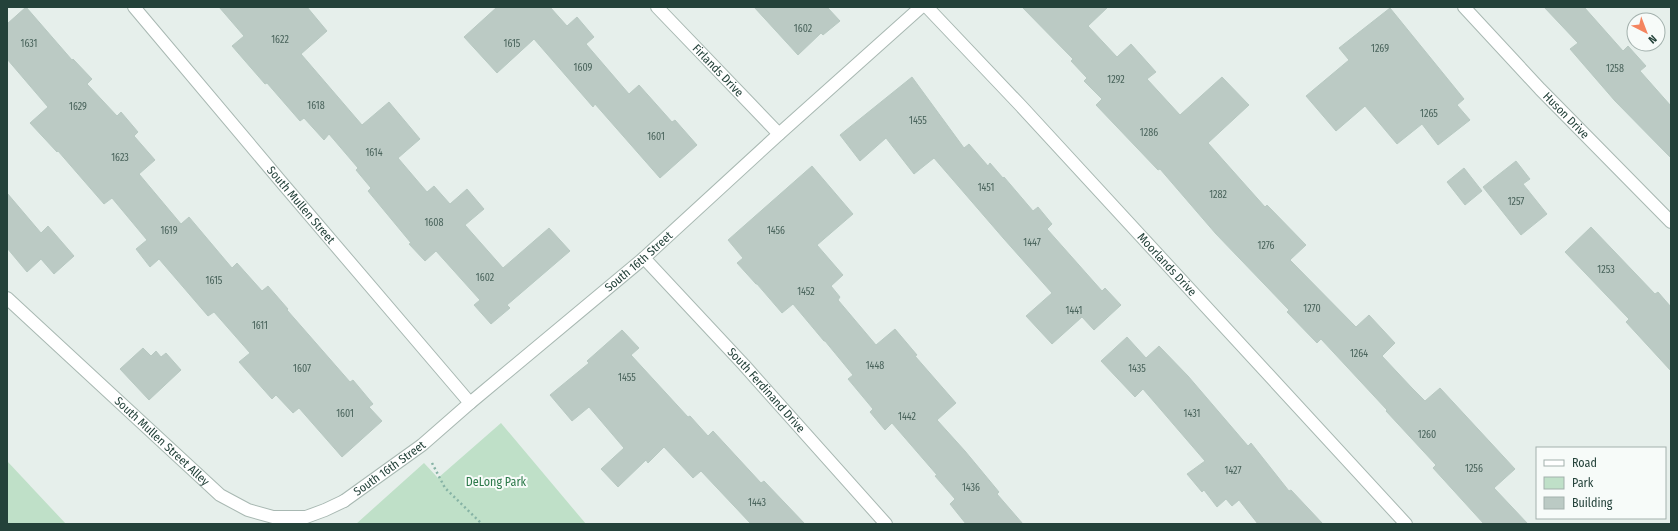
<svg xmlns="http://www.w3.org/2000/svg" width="1678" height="531" viewBox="0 0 1678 531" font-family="'Fira Sans Condensed',sans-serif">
<rect width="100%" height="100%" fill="#e6efeb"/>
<g fill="#bfe0c8">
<path d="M 501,423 L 586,524 L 356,524 L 424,463 L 438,478 Z"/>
<path d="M 7,461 L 66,524 L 7,524 Z"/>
</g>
<g fill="#bbcac4" stroke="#b8c9c2">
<path d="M 26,7 L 72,60 L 73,59 L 92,79 L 87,84 L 117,116 L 121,112 L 138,132 L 134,136 L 155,160 L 139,174 L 181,224 L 189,217 L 232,268 L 237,263 L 262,291 L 268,286 L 288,309 L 287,310 L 350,382 L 353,380 L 373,404 L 369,407 L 382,421 L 342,457 L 299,408 L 293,413 L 276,395 L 272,399 L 239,362 L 250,353 L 214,312 L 208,316 L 159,259 L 150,267 L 136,249 L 147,240 L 112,198 L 104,204 L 58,151 L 57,152 L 30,123 L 48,107 L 7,59 L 7,24 Z"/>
<path d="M 219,7 L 307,7 L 327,31 L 301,54 L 362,125 L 389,102 L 420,139 L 398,158 L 427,192 L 434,186 L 450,204 L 467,189 L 484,209 L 465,225 L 503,268 L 549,228 L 570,251 L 507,305 L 510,308 L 491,324 L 474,305 L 480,300 L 436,251 L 425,261 L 409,244 L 411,243 L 368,191 L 371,188 L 356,170 L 358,168 L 329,134 L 324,140 L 304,118 L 300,121 L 267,83 L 265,84 L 232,46 L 244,36 Z"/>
<path d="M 497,7 L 550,7 L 567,26 L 577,17 L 594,37 L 586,44 L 629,94 L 639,85 L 672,122 L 675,120 L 697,145 L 660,178 L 595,104 L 593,107 L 534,39 L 497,73 L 464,37 Z"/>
<path d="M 754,7 L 827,7 L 840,21 L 823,35 L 821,33 L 798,55 Z"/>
<path d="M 1022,7 L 1108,7 L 1088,26 L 1117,57 L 1131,44 L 1156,72 L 1147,79 L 1180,115 L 1222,77 L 1249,105 L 1208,143 L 1265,207 L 1267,205 L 1306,245 L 1290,260 L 1356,327 L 1369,315 L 1395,343 L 1382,356 L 1412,388 L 1425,401 L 1440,388 L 1515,469 L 1494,488 L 1528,524 L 1484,524 L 1433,468 L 1436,465 L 1386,411 L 1387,410 L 1321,339 L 1317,343 L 1287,312 L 1289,310 L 1216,234 L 1160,169 L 1158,170 L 1096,105 L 1102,99 L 1084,81 L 1087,78 L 1071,61 L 1073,59 Z"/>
<path d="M 1544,7 L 1584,7 L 1623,51 L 1628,46 L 1646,66 L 1640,71 L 1671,106 L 1671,158 L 1615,101 L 1570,49 L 1578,43 Z"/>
<path d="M 1390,8 L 1464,99 L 1457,105 L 1470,120 L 1438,145 L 1422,124 L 1397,144 L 1365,106 L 1336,131 L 1306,96 L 1349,60 L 1339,48 Z"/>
<path d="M 912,77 L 964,148 L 969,144 L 988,166 L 990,163 L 1003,178 L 1004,177 L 1033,211 L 1038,207 L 1052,224 L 1047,229 L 1102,291 L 1105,288 L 1121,305 L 1094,330 L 1082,317 L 1052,344 L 1026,316 L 1052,293 L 1004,239 L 934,158 L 914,174 L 886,138 L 860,161 L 840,135 Z"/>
<path d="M 1516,161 L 1530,179 L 1523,184 L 1547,214 L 1521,235 L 1483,187 Z"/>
<path d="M 812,166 L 853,214 L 817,245 L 843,275 L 831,286 L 840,297 L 838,300 L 876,345 L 895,329 L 917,355 L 915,356 L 956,403 L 937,420 L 965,451 L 999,492 L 997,494 L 1023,524 L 966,524 L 950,504 L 955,499 L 935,476 L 937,475 L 892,423 L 885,430 L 870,412 L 873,409 L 848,379 L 853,375 L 825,341 L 824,341 L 793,304 L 782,313 L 757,284 L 756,284 L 737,263 L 743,258 L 728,240 Z"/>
<path d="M 1464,168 L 1482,191 L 1465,205 L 1447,182 Z"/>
<path d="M 7,193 L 41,233 L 48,226 L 74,256 L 54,274 L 41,259 L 27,272 L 7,248 Z"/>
<path d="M 1591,227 L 1655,294 L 1658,292 L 1671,307 L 1671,371 L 1626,322 L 1629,319 L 1565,252 Z"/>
<path d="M 622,330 L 639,348 L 631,355 L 688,417 L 690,416 L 708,436 L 713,431 L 761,483 L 764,481 L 805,524 L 751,524 L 701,471 L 693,478 L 664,447 L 648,463 L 646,460 L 618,487 L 601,469 L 624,448 L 589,407 L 572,421 L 550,395 L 589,363 L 587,361 Z"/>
<path d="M 1127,337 L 1146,358 L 1159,346 L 1188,376 L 1248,446 L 1251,443 L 1289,491 L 1291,490 L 1323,524 L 1258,524 L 1239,500 L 1232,506 L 1226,499 L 1217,507 L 1204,490 L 1202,492 L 1187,474 L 1205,461 L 1143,389 L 1135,397 L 1101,361 Z"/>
<path d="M 143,348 L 151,356 L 156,351 L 161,357 L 166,353 L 181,370 L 149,400 L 120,369 Z"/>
</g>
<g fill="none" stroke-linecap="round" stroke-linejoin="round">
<g stroke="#a8b8b2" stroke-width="14">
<g id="service">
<path id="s1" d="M 7,298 L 220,495 L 248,510 L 273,517 L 306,517 L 325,510 L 344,501"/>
</g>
</g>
<g stroke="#a8b8b2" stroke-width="14">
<g id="minor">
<path id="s2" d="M 134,7 L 283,184 L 470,403"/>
<path id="s3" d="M 657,7 L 779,134"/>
<path id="s4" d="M 927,7 L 1021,106 L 1406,524"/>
<path id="s5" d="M 1464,7 L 1540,89 L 1671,222"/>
<path id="s6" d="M 644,258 L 744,365 L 886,524"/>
<path id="s7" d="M 344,501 L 422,445 L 470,403 L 644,258 L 779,134 L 921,7"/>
</g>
</g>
<path stroke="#86b3a5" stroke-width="2.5" stroke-dasharray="2 3" stroke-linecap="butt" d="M 432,463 L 445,488 L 482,524"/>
<use href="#service" stroke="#fff" stroke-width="12"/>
<use href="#minor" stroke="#fff" stroke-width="12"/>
</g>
<g text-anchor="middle" stroke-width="4" stroke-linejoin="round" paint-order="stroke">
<g font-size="10" fill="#4a645c">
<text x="803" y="32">1602</text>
<text x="280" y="43">1622</text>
<text x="29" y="47">1631</text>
<text x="512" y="47">1615</text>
<text x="1380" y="52">1269</text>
<text x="583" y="71">1609</text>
<text x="1615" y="72">1258</text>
<text x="1116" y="83">1292</text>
<text x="316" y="109">1618</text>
<text x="78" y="110">1629</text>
<text x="1429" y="117">1265</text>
<text x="918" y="124">1455</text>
<text x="1149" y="136">1286</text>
<text x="656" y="140">1601</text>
<text x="374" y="156">1614</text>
<text x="120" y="161">1623</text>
<text x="986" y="191">1451</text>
<text x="1218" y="198">1282</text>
<text x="1516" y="205">1257</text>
<text x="434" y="226">1608</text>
<text x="169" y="234">1619</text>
<text x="776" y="234">1456</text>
<text x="1032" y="246">1447</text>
<text x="1266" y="249">1276</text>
<text x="1606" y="273">1253</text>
<text x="485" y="281">1602</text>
<text x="214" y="284">1615</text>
<text x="806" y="295">1452</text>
<text x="1312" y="312">1270</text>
<text x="1074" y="314">1441</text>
<text x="260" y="329">1611</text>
<text x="1359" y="357">1264</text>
<text x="875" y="369">1448</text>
<text x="302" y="372">1607</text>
<text x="1137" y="372">1435</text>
<text x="627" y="381">1455</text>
<text x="345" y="417">1601</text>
<text x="1192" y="417">1431</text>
<text x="907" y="420">1442</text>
<text x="1427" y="438">1260</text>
<text x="1474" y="472">1256</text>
<text x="1233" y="474">1427</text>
<text x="971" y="491">1436</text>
<text x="757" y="506">1443</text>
</g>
<g font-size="12" fill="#24423a" stroke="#f7fbf9">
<text dy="4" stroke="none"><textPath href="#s3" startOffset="88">Firlands Drive</textPath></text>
<text dy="4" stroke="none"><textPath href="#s5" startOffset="149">Huson Drive</textPath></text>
<text dy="4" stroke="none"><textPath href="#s2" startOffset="259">South Mullen Street</textPath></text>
<text dy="4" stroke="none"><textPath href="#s7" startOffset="380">South 16th Street</textPath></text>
<text dy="4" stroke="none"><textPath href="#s4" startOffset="352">Moorlands Drive</textPath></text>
<text dy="4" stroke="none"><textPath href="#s6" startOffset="180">South Ferdinand Drive</textPath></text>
<text dy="4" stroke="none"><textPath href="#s1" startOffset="211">South Mullen Street Alley</textPath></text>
<text dy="4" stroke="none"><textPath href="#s7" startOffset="56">South 16th Street</textPath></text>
</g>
<g font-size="12" fill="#2d7a4b" stroke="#f7fbf9">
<text x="496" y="486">DeLong Park</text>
</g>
</g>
<rect width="1678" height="531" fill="none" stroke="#24423a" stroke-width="16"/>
<rect x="1536" y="447" width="130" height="72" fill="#f7fbf9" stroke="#a3b1ad"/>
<rect x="1544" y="460" width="20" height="6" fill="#ffffff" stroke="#a3b1ad"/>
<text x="1572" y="467" font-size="12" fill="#24423a">Road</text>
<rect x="1544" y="477" width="20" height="12" fill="#bfe0c8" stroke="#a3b1ad"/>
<text x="1572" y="487" font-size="12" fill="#24423a">Park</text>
<rect x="1544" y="497" width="20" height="12" fill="#bbcac4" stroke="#a3b1ad"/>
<text x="1572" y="507" font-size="12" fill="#24423a">Building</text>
<g transform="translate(1646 32) rotate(138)"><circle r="19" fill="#f7fbf9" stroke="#a3b1ad"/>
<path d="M0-3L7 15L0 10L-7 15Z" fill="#f4845f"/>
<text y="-6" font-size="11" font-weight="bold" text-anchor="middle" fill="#24423a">N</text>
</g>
</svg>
